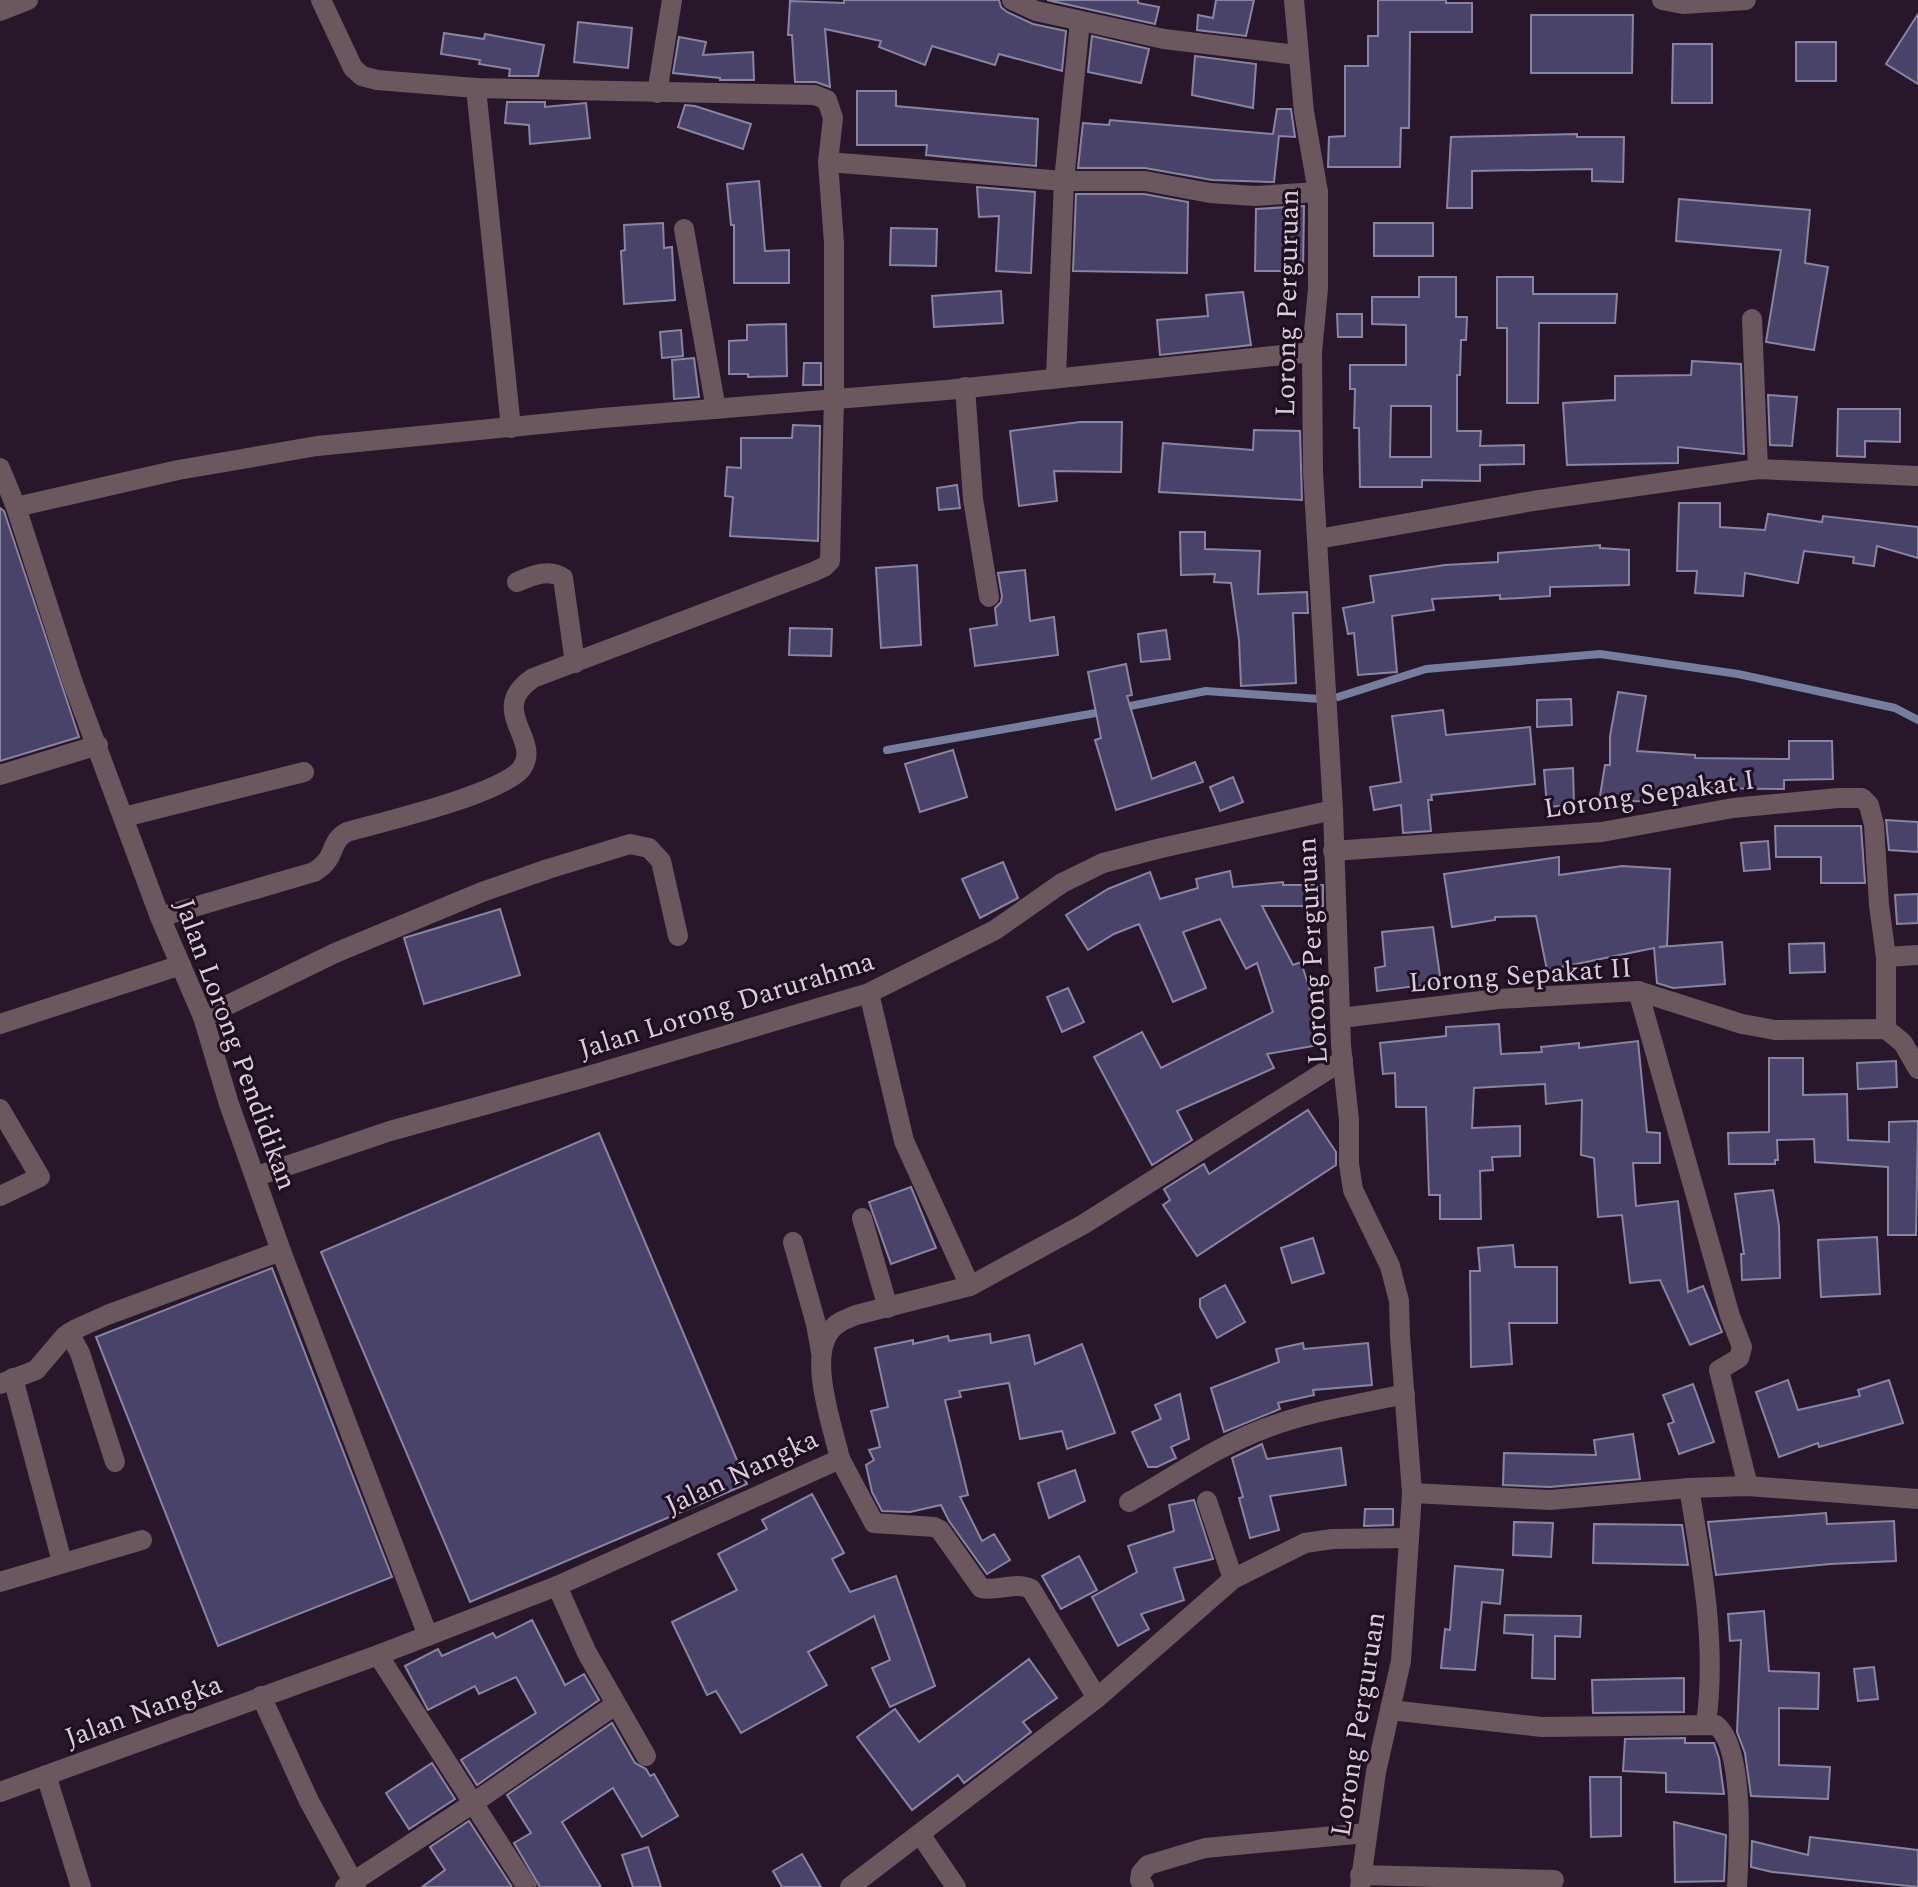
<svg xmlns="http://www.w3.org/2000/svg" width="1918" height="1887" viewBox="0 0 1918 1887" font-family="Spectral,serif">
<rect width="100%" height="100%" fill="#28172a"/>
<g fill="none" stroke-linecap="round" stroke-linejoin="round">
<g stroke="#737f9c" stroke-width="8">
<path d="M 1338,697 L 1426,669 L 1600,654 L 1738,674 L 1895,708 L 1918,720"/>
<path d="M 1120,708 L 1206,691 L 1320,699"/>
<path d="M 887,750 L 1107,711"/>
</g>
</g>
<g fill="#49436a" stroke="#8885a1" stroke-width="2" fill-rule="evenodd">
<path d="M 844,0 L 999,0 L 1001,7 L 1007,12 L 1033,24 L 1066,31 L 1062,71 L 999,54 L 995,65 L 932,46 L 925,65 L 879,47 L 881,41 L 825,29 L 830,87 L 816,82 L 795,82 L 792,35 L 788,35 L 790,1 L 844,3 Z"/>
<path d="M 1047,0 L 1138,0 L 1138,3 L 1159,7 L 1155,24 Z"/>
<path d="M 1216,0 L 1254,0 L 1246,36 L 1197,30 L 1198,15 L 1213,18 Z"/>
<path d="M 1378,0 L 1446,0 L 1446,3 L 1472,3 L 1472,32 L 1410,32 L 1409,128 L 1401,128 L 1400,167 L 1328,167 L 1329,137 L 1345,136 L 1345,66 L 1368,66 L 1368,36 L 1378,36 Z"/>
<path d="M 1918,14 L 1918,84 L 1886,64 Z"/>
<path d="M 1531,15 L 1633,15 L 1632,73 L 1531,73 Z"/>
<path d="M 578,22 L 632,28 L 628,68 L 574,62 Z"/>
<path d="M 444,33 L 484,39 L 485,34 L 544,45 L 538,76 L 509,76 L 510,69 L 479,64 L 480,60 L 441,54 Z"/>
<path d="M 1092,36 L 1149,49 L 1141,83 L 1088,72 Z"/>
<path d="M 679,37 L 706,42 L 703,55 L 753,52 L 754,80 L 720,80 L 720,78 L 673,73 Z"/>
<rect x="1796" y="42" width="40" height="39"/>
<path d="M 1673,44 L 1712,44 L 1712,103 L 1672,103 Z"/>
<path d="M 1195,56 L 1256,64 L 1253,108 L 1192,95 Z"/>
<path d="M 857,91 L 896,91 L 896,106 L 1038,119 L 1036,166 L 926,155 L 927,145 L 857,145 Z"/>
<path d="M 507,102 L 545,102 L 545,107 L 586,103 L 590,138 L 530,144 L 529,125 L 505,123 Z"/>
<path d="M 685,105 L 695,106 L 751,124 L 743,149 L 678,127 Z"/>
<path d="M 1277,109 L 1291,109 L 1295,137 L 1279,136 L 1274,182 L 1212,180 L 1145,168 L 1078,168 L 1083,123 L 1109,125 L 1110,120 L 1273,134 Z"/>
<path d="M 1577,134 L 1577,137 L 1624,137 L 1623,182 L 1592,181 L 1592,169 L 1472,171 L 1472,208 L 1447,208 L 1451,137 Z"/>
<path d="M 759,181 L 765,251 L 789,250 L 789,283 L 734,283 L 734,225 L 731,225 L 727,184 Z"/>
<path d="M 977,187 L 1035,192 L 1031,273 L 996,271 L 999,216 L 979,217 Z"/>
<path d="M 1076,194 L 1144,194 L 1188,202 L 1187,273 L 1073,271 Z"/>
<path d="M 1679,199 L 1810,210 L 1805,263 L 1828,267 L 1814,350 L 1766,342 L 1781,250 L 1676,241 Z"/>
<path d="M 1304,206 L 1303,271 L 1255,271 L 1256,209 Z"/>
<path d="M 663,223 L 664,248 L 672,247 L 675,300 L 624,304 L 621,251 L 625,250 L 624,225 Z"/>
<rect x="1374" y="223" width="59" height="33"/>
<path d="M 891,228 L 937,229 L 936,266 L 890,265 Z"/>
<path d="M 1419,277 L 1456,277 L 1456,317 L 1467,317 L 1466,340 L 1461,340 L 1460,375 L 1457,375 L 1457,431 L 1481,431 L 1480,446 L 1524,445 L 1524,464 L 1480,465 L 1480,481 L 1422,480 L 1422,487 L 1360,487 L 1359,428 L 1354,428 L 1355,389 L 1350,389 L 1350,365 L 1406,365 L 1406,325 L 1372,324 L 1372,297 L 1419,297 ZM 1391,406 L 1431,406 L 1431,457 L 1390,457 Z"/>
<path d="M 1497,277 L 1533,277 L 1533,294 L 1617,294 L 1615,323 L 1539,323 L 1538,403 L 1507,403 L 1507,328 L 1497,328 Z"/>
<path d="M 1001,291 L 1003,323 L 934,327 L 932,296 Z"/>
<path d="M 1243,292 L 1251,345 L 1160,355 L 1157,320 L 1208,316 L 1206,295 Z"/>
<path d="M 1337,314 L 1362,314 L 1362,337 L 1338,337 Z"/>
<path d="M 786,324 L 787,376 L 748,377 L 748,374 L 729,374 L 729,341 L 747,340 L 747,325 Z"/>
<path d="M 681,330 L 683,356 L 662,358 L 660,332 Z"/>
<path d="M 694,358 L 699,397 L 674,399 L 672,360 Z"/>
<path d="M 1692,361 L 1741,364 L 1744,454 L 1678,447 L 1678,463 L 1567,465 L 1563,403 L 1615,400 L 1615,376 L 1691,375 Z"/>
<path d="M 804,363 L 821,363 L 821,385 L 803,385 Z"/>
<path d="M 1768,395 L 1797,397 L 1792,446 L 1770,445 Z"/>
<path d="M 1838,409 L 1900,409 L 1900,442 L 1865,441 L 1865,457 L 1837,456 Z"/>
<path d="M 1080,422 L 1122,422 L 1121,472 L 1054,471 L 1057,501 L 1019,506 L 1010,431 Z"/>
<path d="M 793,425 L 820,426 L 818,541 L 730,536 L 733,497 L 725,496 L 727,467 L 741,468 L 741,438 L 792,438 Z"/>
<path d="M 1254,430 L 1300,431 L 1302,500 L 1159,492 L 1163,443 L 1253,450 Z"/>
<path d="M 957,485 L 960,508 L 939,510 L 937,488 Z"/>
<path d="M 1679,503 L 1720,503 L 1720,527 L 1765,530 L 1768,514 L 1822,522 L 1823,516 L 1918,527 L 1918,558 L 1877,546 L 1874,566 L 1853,563 L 1854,557 L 1804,551 L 1798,583 L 1745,573 L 1743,596 L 1695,593 L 1697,571 L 1677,571 Z"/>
<path d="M 0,508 L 4,511 L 79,737 L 0,761 Z"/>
<path d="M 1180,532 L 1205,532 L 1205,549 L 1260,551 L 1258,594 L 1307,592 L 1308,613 L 1293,613 L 1296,683 L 1241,686 L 1239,640 L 1231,583 L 1214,582 L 1215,574 L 1181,575 Z"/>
<path d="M 1600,545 L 1600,548 L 1629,550 L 1629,585 L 1550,587 L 1550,596 L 1521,598 L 1500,599 L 1500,595 L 1432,599 L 1434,610 L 1392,616 L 1397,672 L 1358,675 L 1354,633 L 1348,634 L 1343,608 L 1374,602 L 1370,576 L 1445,565 L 1498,562 L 1498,553 Z"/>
<path d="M 917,565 L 921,645 L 881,648 L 876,568 Z"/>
<path d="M 1025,570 L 1030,621 L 1054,617 L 1058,655 L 975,666 L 970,629 L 997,625 L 995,608 L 1001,602 L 1002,596 L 998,573 Z"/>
<path d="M 790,628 L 832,629 L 831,656 L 789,655 Z"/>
<path d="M 1166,630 L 1170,659 L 1141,662 L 1138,634 Z"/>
<path d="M 1126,664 L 1132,695 L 1127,696 L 1152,779 L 1195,762 L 1203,782 L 1116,810 L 1095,740 L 1101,738 L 1088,672 Z"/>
<path d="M 1618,692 L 1646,696 L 1637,751 L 1695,755 L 1695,758 L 1789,759 L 1789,741 L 1832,741 L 1833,779 L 1784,780 L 1784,789 L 1692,788 L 1692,794 L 1643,791 L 1643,801 L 1599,802 L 1605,765 L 1610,765 L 1610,736 Z"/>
<path d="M 1571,699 L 1572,725 L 1537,727 L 1537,700 Z"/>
<path d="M 1443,710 L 1446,735 L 1530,727 L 1535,784 L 1431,795 L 1432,800 L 1428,800 L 1431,831 L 1403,833 L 1401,805 L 1374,810 L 1370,787 L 1401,782 L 1392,716 Z"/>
<path d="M 953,750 L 967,797 L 920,812 L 905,764 Z"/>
<path d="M 1573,768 L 1574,805 L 1547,807 L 1544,770 Z"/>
<path d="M 1233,777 L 1243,802 L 1220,811 L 1210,787 Z"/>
<path d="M 1886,820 L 1918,822 L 1918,852 L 1889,850 Z"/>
<path d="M 1775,826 L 1861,826 L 1865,883 L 1821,883 L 1821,857 L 1776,857 Z"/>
<path d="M 1768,841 L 1770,869 L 1744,871 L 1741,843 Z"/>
<path d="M 1559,857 L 1559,875 L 1622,866 L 1670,869 L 1667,946 L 1659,947 L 1722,942 L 1725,984 L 1673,988 L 1657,983 L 1654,948 L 1547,970 L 1536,916 L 1495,917 L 1495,920 L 1452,927 L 1444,874 Z"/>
<path d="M 1003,862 L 1018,898 L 980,918 L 962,879 Z"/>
<path d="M 1230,871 L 1233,887 L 1283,882 L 1283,885 L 1323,885 L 1323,906 L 1262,906 L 1293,965 L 1301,962 L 1310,990 L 1319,1045 L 1267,1054 L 1274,1068 L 1177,1111 L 1192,1140 L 1152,1165 L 1094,1057 L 1142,1032 L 1161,1068 L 1273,1012 L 1257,963 L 1246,969 L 1220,919 L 1183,932 L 1206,988 L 1173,1002 L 1139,924 L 1114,934 L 1088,950 L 1066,915 L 1108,889 L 1150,872 L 1160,899 L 1198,888 L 1196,879 Z"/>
<path d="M 1918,894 L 1918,923 L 1897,924 L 1895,895 Z"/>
<path d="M 500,909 L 520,975 L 424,1004 L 404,938 Z"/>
<path d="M 1433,927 L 1441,983 L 1377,991 L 1375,968 L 1385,966 L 1382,932 Z"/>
<path d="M 1824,943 L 1825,972 L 1790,973 L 1789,944 Z"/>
<path d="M 1068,988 L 1084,1022 L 1062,1032 L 1047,997 Z"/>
<path d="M 1499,1024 L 1501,1054 L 1542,1052 L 1541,1047 L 1579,1043 L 1579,1048 L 1638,1041 L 1647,1132 L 1660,1133 L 1660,1163 L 1633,1163 L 1636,1206 L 1678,1201 L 1688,1292 L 1703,1286 L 1722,1332 L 1690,1345 L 1660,1280 L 1630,1283 L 1622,1215 L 1598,1217 L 1594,1158 L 1581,1155 L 1582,1100 L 1546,1104 L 1545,1084 L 1474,1088 L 1472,1128 L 1520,1126 L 1520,1156 L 1492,1157 L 1493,1170 L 1480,1171 L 1481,1219 L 1440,1219 L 1440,1195 L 1429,1195 L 1426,1107 L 1396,1107 L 1395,1073 L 1383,1074 L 1380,1043 L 1446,1036 L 1446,1027 Z"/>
<path d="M 1769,1058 L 1803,1058 L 1803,1095 L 1847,1094 L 1848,1140 L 1889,1142 L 1889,1122 L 1918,1121 L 1916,1235 L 1888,1235 L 1888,1167 L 1815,1162 L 1814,1139 L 1777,1140 L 1778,1160 L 1775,1160 L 1775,1164 L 1729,1164 L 1728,1133 L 1769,1132 Z"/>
<path d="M 1896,1061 L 1897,1087 L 1858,1089 L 1857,1063 Z"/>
<path d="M 1308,1110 L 1336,1152 L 1336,1165 L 1197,1256 L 1163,1205 L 1170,1200 L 1164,1189 L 1204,1164 L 1209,1174 Z"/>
<path d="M 599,1133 L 747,1484 L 470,1602 L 321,1252 Z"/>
<path d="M 911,1187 L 936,1248 L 891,1264 L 869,1202 Z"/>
<path d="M 1773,1190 L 1779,1226 L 1780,1278 L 1742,1280 L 1741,1254 L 1744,1254 L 1735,1194 Z"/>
<path d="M 1877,1237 L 1880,1294 L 1821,1297 L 1818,1240 Z"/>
<path d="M 1313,1238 L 1324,1273 L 1292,1283 L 1281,1248 Z"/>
<path d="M 1513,1245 L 1515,1267 L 1557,1267 L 1557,1323 L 1509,1323 L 1512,1364 L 1471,1367 L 1470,1271 L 1480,1271 L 1478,1248 Z"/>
<path d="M 272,1268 L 392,1577 L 218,1646 L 96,1337 Z"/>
<path d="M 1225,1285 L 1245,1322 L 1217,1338 L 1200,1307 L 1200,1299 Z"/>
<path d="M 990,1334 L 991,1343 L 1029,1335 L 1035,1364 L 1082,1344 L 1115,1433 L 1067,1449 L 1062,1431 L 1020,1439 L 1009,1383 L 959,1391 L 961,1397 L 945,1400 L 968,1495 L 960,1497 L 982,1541 L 994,1534 L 1010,1560 L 987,1574 L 949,1521 L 941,1505 L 910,1512 L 882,1511 L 872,1492 L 866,1465 L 874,1460 L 869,1450 L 880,1447 L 871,1411 L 888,1407 L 875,1348 L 913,1340 L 913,1344 L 948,1336 L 949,1341 Z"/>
<path d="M 1303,1343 L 1304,1349 L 1368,1343 L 1372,1385 L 1313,1390 L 1314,1395 L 1278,1403 L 1280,1409 L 1224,1432 L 1211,1388 L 1279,1362 L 1276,1349 Z"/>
<path d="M 1788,1380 L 1798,1410 L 1860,1396 L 1858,1390 L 1889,1380 L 1903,1423 L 1819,1447 L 1818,1443 L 1779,1457 L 1756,1392 Z"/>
<path d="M 1693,1384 L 1714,1442 L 1679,1454 L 1668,1424 L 1674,1422 L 1663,1395 Z"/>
<path d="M 1180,1394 L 1189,1439 L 1171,1447 L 1176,1458 L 1157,1467 L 1148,1467 L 1132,1432 L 1161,1419 L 1155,1405 Z"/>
<path d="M 1633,1434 L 1640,1479 L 1550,1487 L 1503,1485 L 1504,1453 L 1596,1455 L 1594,1440 Z"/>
<path d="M 1262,1444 L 1267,1459 L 1341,1448 L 1346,1485 L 1270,1496 L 1279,1530 L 1250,1538 L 1239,1498 L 1243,1497 L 1232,1458 Z"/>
<path d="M 1075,1470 L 1085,1501 L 1049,1518 L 1038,1483 Z"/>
<path d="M 812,1494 L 844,1553 L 832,1559 L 850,1592 L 896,1576 L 935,1686 L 890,1707 L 872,1668 L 890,1660 L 874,1616 L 808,1652 L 827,1685 L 741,1733 L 716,1691 L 707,1695 L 672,1622 L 737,1590 L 718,1554 L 767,1529 L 762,1520 Z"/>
<path d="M 1194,1500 L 1213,1559 L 1174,1568 L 1184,1600 L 1141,1614 L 1149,1629 L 1118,1646 L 1092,1597 L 1137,1572 L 1128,1546 L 1174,1531 L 1169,1505 Z"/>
<path d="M 1365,1509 L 1393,1509 L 1393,1525 L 1364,1526 Z"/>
<path d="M 1826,1513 L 1827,1524 L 1894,1521 L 1896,1561 L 1830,1564 L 1716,1575 L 1708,1522 Z"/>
<path d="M 1514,1522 L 1553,1523 L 1551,1557 L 1513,1555 Z"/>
<path d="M 1594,1524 L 1682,1525 L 1688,1565 L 1593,1563 Z"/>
<path d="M 1079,1556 L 1097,1590 L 1061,1609 L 1042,1576 Z"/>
<path d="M 1455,1566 L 1503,1570 L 1500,1604 L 1482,1602 L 1475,1670 L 1441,1668 L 1445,1629 L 1450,1630 Z"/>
<path d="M 1764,1611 L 1769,1671 L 1819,1673 L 1818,1709 L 1779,1708 L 1779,1765 L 1830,1767 L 1828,1799 L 1751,1796 L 1745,1753 L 1737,1732 L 1741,1640 L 1730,1641 L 1728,1614 Z"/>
<path d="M 1505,1615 L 1581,1616 L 1580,1637 L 1555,1636 L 1555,1679 L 1532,1678 L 1533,1635 L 1504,1633 Z"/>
<path d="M 532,1620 L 565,1685 L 584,1674 L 599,1700 L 477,1785 L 461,1760 L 536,1713 L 516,1677 L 479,1694 L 475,1686 L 428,1710 L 405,1666 L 438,1649 L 442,1656 L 493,1633 L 496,1638 Z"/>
<path d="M 1029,1659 L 1057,1698 L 1023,1722 L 1031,1732 L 964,1783 L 958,1775 L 912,1810 L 857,1737 L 895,1709 L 919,1742 Z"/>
<path d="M 1874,1667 L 1878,1699 L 1858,1701 L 1854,1669 Z"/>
<path d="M 1684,1678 L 1684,1712 L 1593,1713 L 1592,1680 Z"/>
<path d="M 612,1723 L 635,1763 L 646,1769 L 650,1776 L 654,1774 L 678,1816 L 642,1837 L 613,1788 L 562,1822 L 601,1887 L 540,1887 L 514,1843 L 531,1833 L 507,1795 Z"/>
<path d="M 1685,1738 L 1685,1743 L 1714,1743 L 1719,1758 L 1724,1794 L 1666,1792 L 1666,1773 L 1623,1771 L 1625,1739 Z"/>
<path d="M 432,1763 L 455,1799 L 409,1829 L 386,1793 Z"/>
<path d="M 1590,1777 L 1621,1777 L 1621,1836 L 1591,1837 Z"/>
<path d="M 469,1821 L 512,1887 L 422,1887 L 445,1870 L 430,1847 Z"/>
<path d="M 1674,1822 L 1726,1835 L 1724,1881 L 1675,1882 Z"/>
<path d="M 1810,1837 L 1918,1850 L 1918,1887 L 1772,1872 L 1751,1867 L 1752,1841 L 1808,1855 Z"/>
<path d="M 648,1847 L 661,1887 L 633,1887 L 622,1855 Z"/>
<path d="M 802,1854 L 821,1887 L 782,1887 L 773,1871 Z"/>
</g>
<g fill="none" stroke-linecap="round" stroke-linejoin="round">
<g stroke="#6b575e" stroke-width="20">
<path d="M 1012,0 L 1036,11 L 1164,39 L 1297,55"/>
<path d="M 1294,0 L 1304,112 L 1318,192 L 1318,289 L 1312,352 L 1313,472 L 1333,810 L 1341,1045 L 1349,1120 L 1349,1164 L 1353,1190 L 1390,1266 L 1399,1301 L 1400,1336 L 1412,1493 L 1401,1661 L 1376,1772 L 1360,1887"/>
<path d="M 1662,0 L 1683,4 L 1746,0"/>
<path d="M 0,11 L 28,0"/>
<path d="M 476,88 L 511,428"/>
<path d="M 657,93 L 672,0"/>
<path d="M 828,162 L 1064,181 L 1145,181 L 1210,193 L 1255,196 L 1318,192"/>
<path d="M 684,229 L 716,409"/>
<path d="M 1752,319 L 1758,469"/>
<path d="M 1056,377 L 1064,181 L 1080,21"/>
<path d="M 965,387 L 973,499 L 989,597"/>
<path d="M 0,468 L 16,507 L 73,683 L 160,917 L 203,1017 L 229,1104 L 281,1251 L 428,1636"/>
<path d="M 16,507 L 178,470 L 317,446 L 602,418 L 947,390 L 1312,352"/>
<path d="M 1318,539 L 1533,501 L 1758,469 L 1918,476"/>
<path d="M 517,582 C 532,576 549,568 563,578 L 575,663"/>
<path d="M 0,775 L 98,745"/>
<path d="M 124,817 L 304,772"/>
<path d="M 1333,851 L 1602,832 L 1733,808 L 1838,798 L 1862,798 L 1869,805 L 1874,825 L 1879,905 L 1886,957 L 1886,1029"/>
<path d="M 160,917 L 314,872 C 338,858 328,842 347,832 C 382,822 503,794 522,768 C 542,739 486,710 533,678 L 813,572 L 824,567 L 830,561 L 834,398 L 834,243 L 828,162 L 833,118 L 827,100 L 815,95 L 476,88 L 377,80 L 362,76 L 353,68 L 321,0"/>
<path d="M 1886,957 L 1918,955"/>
<path d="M 1638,991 L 1730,1316 L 1742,1347 L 1739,1358 L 1719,1370 L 1748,1486"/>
<path d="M 869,993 L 904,1141 L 970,1286"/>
<path d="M 203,1017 L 335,953 L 482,892 L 548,869 L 630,844 L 649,848 L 661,861 L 678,936"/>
<path d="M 1341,1018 L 1498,999 L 1638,991 L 1742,1024 L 1775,1030 L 1886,1029 L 1903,1043 L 1918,1069"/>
<path d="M 0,1024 L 181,965"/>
<path d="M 0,1109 L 40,1177 L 0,1196"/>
<path d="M 257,1176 L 390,1131 L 582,1078 L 869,993 L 995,930 L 1062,883 L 1103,863 L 1161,848 L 1333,810"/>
<path d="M 862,1218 L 888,1308"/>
<path d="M 793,1242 L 816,1324 L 821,1352"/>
<path d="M 69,1333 L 80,1353 L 115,1462"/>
<path d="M 13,1378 L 62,1562"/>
<path d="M 0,1384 L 36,1370 L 65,1336 L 76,1329 L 107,1315 L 281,1251"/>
<path d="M 840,1459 L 874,1523 L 934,1527 L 940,1530 L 981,1588 C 998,1592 1015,1581 1031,1589 L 1097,1698"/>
<path d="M 1689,1488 C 1702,1565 1717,1646 1706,1724"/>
<path d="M 1412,1493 L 1550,1500 L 1689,1488 L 1748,1486 L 1918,1499"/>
<path d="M 1207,1501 L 1233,1579"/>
<path d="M 1129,1502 C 1174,1477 1217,1446 1266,1428 C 1311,1411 1359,1404 1405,1394"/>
<path d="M 0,1582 L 142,1540"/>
<path d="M 557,1586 L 587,1653 L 646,1756"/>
<path d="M 378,1655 L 527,1887"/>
<path d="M 261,1696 L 309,1801 L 356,1887"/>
<path d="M 1390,1710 L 1542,1727 L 1716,1725 C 1745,1748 1739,1851 1737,1887"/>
<path d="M 46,1775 L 81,1887"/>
<path d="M 0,1792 L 378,1655 L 557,1586 L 840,1459 C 833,1427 808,1359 830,1331 C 837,1322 846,1319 856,1315 L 970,1286 L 1084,1224 L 1343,1060"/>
<path d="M 920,1834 L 956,1887"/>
<path d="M 1360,1875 L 1554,1880"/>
<path d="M 345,1887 L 472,1804 L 615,1705"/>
<path d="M 850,1887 L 1097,1698 L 1233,1579 L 1305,1543 L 1332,1539 L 1409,1538"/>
<path d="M 1144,1887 L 1140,1880 L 1141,1873 L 1148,1865 L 1205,1848 L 1366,1833"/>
</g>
</g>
<g text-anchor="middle" stroke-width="6" stroke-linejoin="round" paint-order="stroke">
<g font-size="28" fill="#d9cdda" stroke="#1e0e20">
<text transform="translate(1286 303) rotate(-89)" y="10">Lorong Perguruan</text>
<text transform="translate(1649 793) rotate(-8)" y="10">Lorong Sepakat I</text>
<text transform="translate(1311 951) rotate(-93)" y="10">Lorong Perguruan</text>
<text transform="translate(1520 974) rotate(-4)" y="10">Lorong Sepakat II</text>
<text transform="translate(726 1004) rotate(-17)" y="10">Jalan Lorong Darurahma</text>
<text transform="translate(237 1044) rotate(70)" y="10">Jalan Lorong Pendidikan</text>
<text transform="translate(741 1471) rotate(-25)" y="10">Jalan Nangka</text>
<text transform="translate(143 1710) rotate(-20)" y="10">Jalan Nangka</text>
<text transform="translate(1357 1724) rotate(-81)" y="10">Lorong Perguruan</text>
</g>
</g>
</svg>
